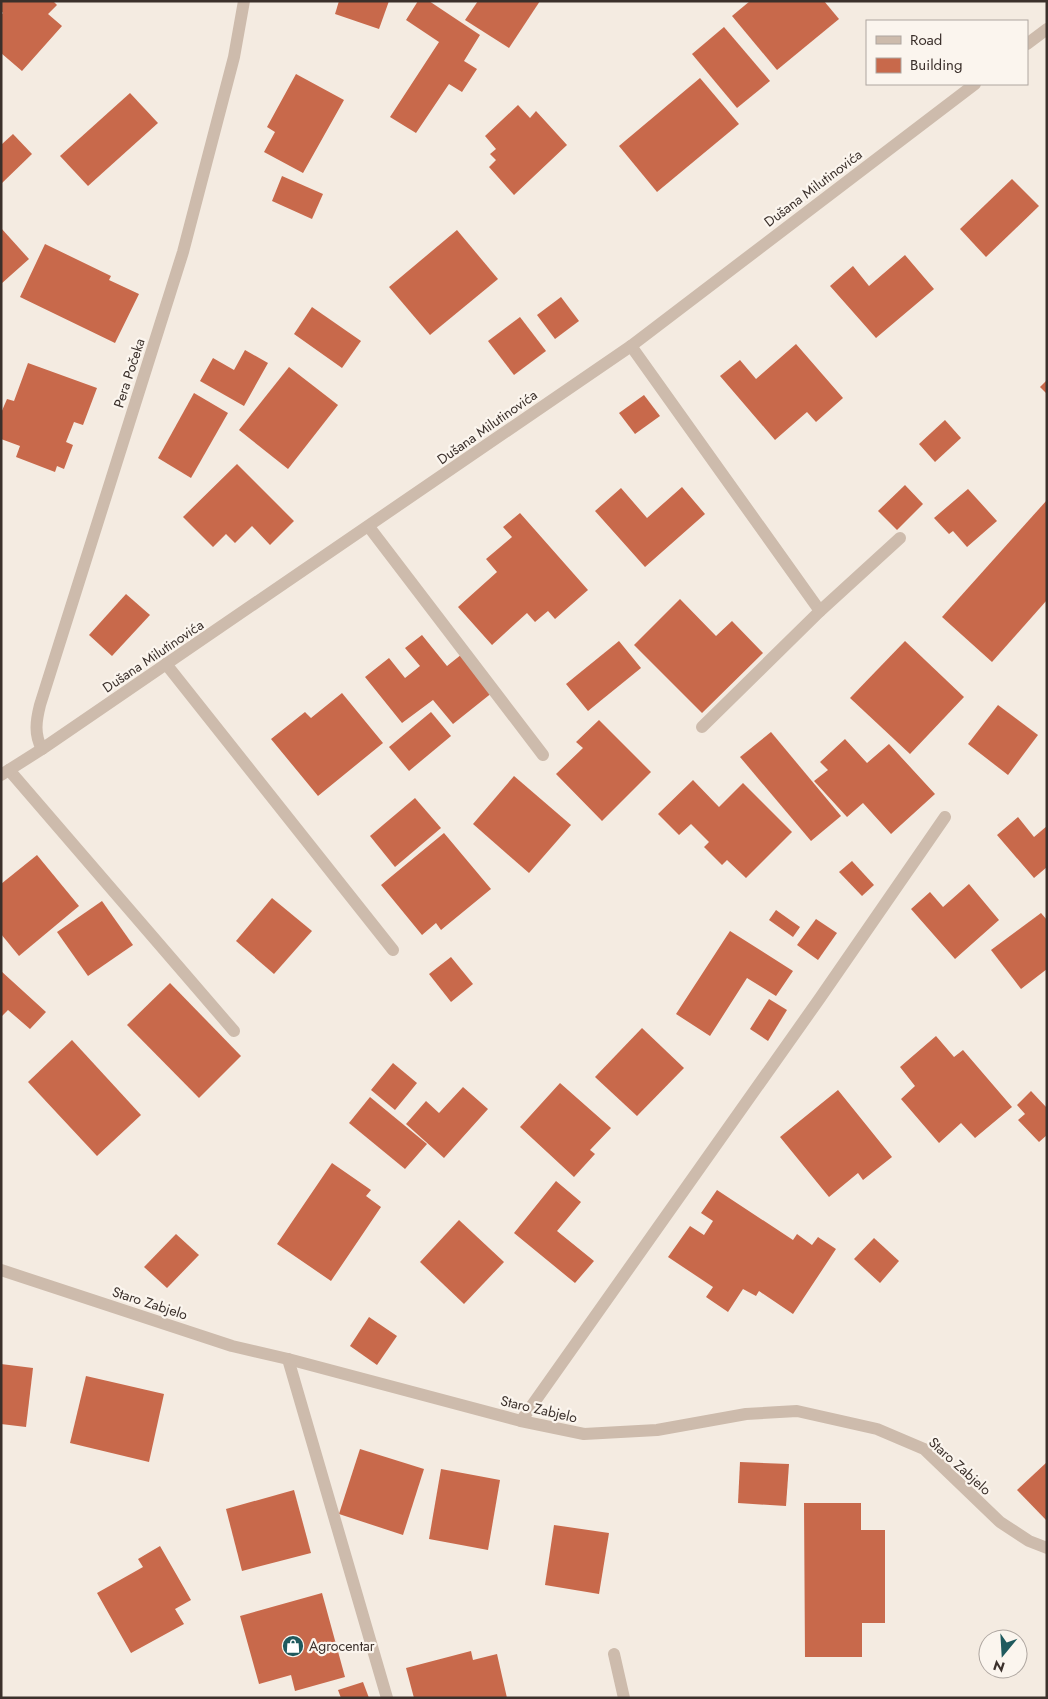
<svg xmlns="http://www.w3.org/2000/svg" width="1048" height="1699" viewBox="0 0 1048 1699" font-family="Jost,sans-serif">
<rect width="100%" height="100%" fill="#f4ebe1"/>
<g fill="#c8694b">
<path d="M 1,1 L 53,1 L 57,5 L 48,14 L 62,26 L 22,71 L 1,53 L 1,15 L 3,13 L 1,11 Z"/>
<path d="M 339,1 L 389,1 L 379,29 L 335,14 Z"/>
<path d="M 418,1 L 429,1 L 480,35 L 464,61 L 477,69 L 462,92 L 449,84 L 416,133 L 390,117 L 439,42 L 406,20 Z"/>
<path d="M 478,1 L 540,1 L 509,48 L 465,20 Z"/>
<path d="M 750,1 L 824,1 L 839,19 L 777,70 L 732,16 Z"/>
<path d="M 724,27 L 770,81 L 737,108 L 692,54 Z"/>
<path d="M 296,74 L 344,100 L 303,173 L 264,152 L 275,132 L 267,127 Z"/>
<path d="M 700,78 L 739,124 L 657,192 L 619,146 Z"/>
<path d="M 130,93 L 158,123 L 88,186 L 60,156 Z"/>
<path d="M 518,105 L 530,118 L 536,111 L 567,145 L 514,195 L 489,167 L 496,160 L 490,154 L 496,149 L 485,136 Z"/>
<path d="M 13,134 L 32,154 L 1,184 L 1,145 Z"/>
<path d="M 282,176 L 323,194 L 312,219 L 272,201 Z"/>
<path d="M 1012,179 L 1039,206 L 986,257 L 960,229 Z"/>
<path d="M 1,228 L 29,259 L 1,284 Z"/>
<path d="M 457,230 L 498,279 L 430,335 L 389,287 Z"/>
<path d="M 45,244 L 111,276 L 109,280 L 139,294 L 115,343 L 20,297 Z"/>
<path d="M 905,255 L 934,289 L 876,338 L 830,286 L 853,266 L 869,286 Z"/>
<path d="M 561,297 L 579,321 L 555,339 L 537,315 Z"/>
<path d="M 312,307 L 361,341 L 342,368 L 294,334 Z"/>
<path d="M 520,317 L 546,351 L 514,375 L 488,341 Z"/>
<path d="M 796,344 L 843,398 L 816,422 L 807,412 L 775,440 L 720,376 L 740,360 L 756,379 Z"/>
<path d="M 245,350 L 268,363 L 244,406 L 200,381 L 213,358 L 234,370 Z"/>
<path d="M 28,363 L 97,388 L 83,425 L 74,422 L 66,442 L 73,445 L 64,469 L 57,466 L 55,472 L 16,457 L 20,446 L 1,439 L 1,413 L 7,399 L 14,401 Z"/>
<path d="M 289,367 L 338,405 L 288,469 L 239,430 Z"/>
<path d="M 1047,380 L 1047,394 L 1040,387 Z"/>
<path d="M 194,393 L 228,413 L 191,478 L 158,458 Z"/>
<path d="M 644,395 L 660,416 L 635,434 L 619,413 Z"/>
<path d="M 945,420 L 961,438 L 935,462 L 919,444 Z"/>
<path d="M 237,464 L 294,521 L 270,545 L 252,526 L 235,543 L 226,534 L 213,547 L 183,517 Z"/>
<path d="M 905,485 L 923,504 L 897,530 L 878,511 Z"/>
<path d="M 682,487 L 705,514 L 645,567 L 595,511 L 621,488 L 647,518 Z"/>
<path d="M 968,489 L 997,521 L 967,547 L 953,531 L 949,534 L 934,518 Z"/>
<path d="M 1047,500 L 1047,600 L 992,662 L 942,617 Z"/>
<path d="M 520,513 L 588,590 L 555,619 L 548,611 L 535,622 L 527,613 L 492,645 L 458,607 L 497,572 L 486,559 L 512,537 L 503,527 Z"/>
<path d="M 126,594 L 150,615 L 112,656 L 89,635 Z"/>
<path d="M 680,599 L 716,636 L 732,621 L 763,653 L 702,713 L 634,645 Z"/>
<path d="M 422,635 L 447,666 L 462,654 L 493,692 L 453,724 L 433,700 L 402,723 L 365,677 L 389,658 L 405,678 L 420,666 L 405,648 Z"/>
<path d="M 619,641 L 641,668 L 588,711 L 566,684 Z"/>
<path d="M 905,641 L 964,697 L 910,754 L 850,698 Z"/>
<path d="M 342,693 L 383,743 L 318,796 L 271,739 L 305,712 L 311,718 Z"/>
<path d="M 998,705 L 1038,735 L 1008,775 L 968,744 Z"/>
<path d="M 431,712 L 451,736 L 409,771 L 389,747 Z"/>
<path d="M 599,720 L 651,772 L 602,821 L 556,774 L 583,748 L 576,742 Z"/>
<path d="M 771,732 L 841,816 L 811,841 L 740,757 Z"/>
<path d="M 845,739 L 867,763 L 889,744 L 935,794 L 891,834 L 863,803 L 847,817 L 814,781 L 828,770 L 820,762 Z"/>
<path d="M 514,776 L 571,825 L 529,873 L 473,824 Z"/>
<path d="M 693,780 L 719,807 L 743,783 L 792,832 L 746,878 L 727,860 L 722,865 L 704,847 L 709,842 L 691,824 L 679,835 L 658,814 Z"/>
<path d="M 415,798 L 441,828 L 395,867 L 370,836 Z"/>
<path d="M 1018,817 L 1034,837 L 1047,826 L 1047,867 L 1034,878 L 997,835 Z"/>
<path d="M 444,833 L 491,889 L 441,930 L 436,923 L 422,935 L 381,885 Z"/>
<path d="M 37,855 L 79,906 L 19,956 L 1,934 L 1,884 Z"/>
<path d="M 852,861 L 874,885 L 862,896 L 839,872 Z"/>
<path d="M 969,884 L 999,920 L 955,959 L 911,909 L 930,892 L 943,907 Z"/>
<path d="M 272,898 L 312,931 L 274,974 L 236,941 Z"/>
<path d="M 102,901 L 133,945 L 88,976 L 57,932 Z"/>
<path d="M 776,910 L 800,927 L 793,937 L 769,920 Z"/>
<path d="M 1041,913 L 1047,920 L 1047,969 L 1021,989 L 991,950 Z"/>
<path d="M 816,919 L 837,933 L 818,960 L 797,945 Z"/>
<path d="M 730,931 L 793,971 L 776,996 L 747,978 L 710,1036 L 676,1014 Z"/>
<path d="M 451,957 L 473,984 L 451,1002 L 429,974 Z"/>
<path d="M 1,971 L 46,1012 L 30,1029 L 8,1010 L 1,1017 Z"/>
<path d="M 170,983 L 241,1056 L 199,1098 L 127,1025 Z"/>
<path d="M 769,999 L 787,1010 L 768,1041 L 750,1029 Z"/>
<path d="M 642,1028 L 684,1068 L 637,1116 L 595,1077 Z"/>
<path d="M 936,1036 L 954,1057 L 963,1050 L 1012,1107 L 975,1138 L 961,1123 L 939,1143 L 901,1099 L 915,1086 L 900,1067 Z"/>
<path d="M 72,1040 L 141,1115 L 97,1156 L 28,1082 Z"/>
<path d="M 393,1063 L 417,1083 L 395,1110 L 371,1090 Z"/>
<path d="M 560,1083 L 611,1128 L 590,1150 L 595,1154 L 574,1177 L 520,1127 Z"/>
<path d="M 463,1087 L 488,1109 L 444,1158 L 406,1124 L 426,1101 L 439,1113 Z"/>
<path d="M 838,1090 L 892,1157 L 863,1180 L 858,1173 L 829,1197 L 780,1137 Z"/>
<path d="M 1031,1091 L 1047,1108 L 1047,1135 L 1039,1142 L 1018,1120 L 1025,1114 L 1017,1105 Z"/>
<path d="M 370,1097 L 427,1144 L 405,1169 L 349,1123 Z"/>
<path d="M 332,1163 L 371,1190 L 366,1196 L 381,1207 L 331,1281 L 277,1244 Z"/>
<path d="M 556,1181 L 581,1202 L 557,1231 L 594,1261 L 575,1283 L 514,1233 Z"/>
<path d="M 717,1190 L 793,1240 L 797,1234 L 812,1245 L 818,1237 L 836,1249 L 793,1314 L 759,1291 L 756,1296 L 743,1289 L 728,1312 L 706,1297 L 713,1287 L 668,1257 L 690,1226 L 704,1235 L 713,1221 L 701,1213 Z"/>
<path d="M 459,1220 L 504,1262 L 464,1304 L 420,1262 Z"/>
<path d="M 176,1234 L 199,1255 L 167,1288 L 144,1267 Z"/>
<path d="M 874,1238 L 899,1261 L 880,1283 L 854,1259 Z"/>
<path d="M 369,1317 L 397,1336 L 377,1365 L 350,1346 Z"/>
<path d="M 1,1364 L 33,1368 L 26,1427 L 1,1424 Z"/>
<path d="M 86,1376 L 164,1394 L 149,1462 L 70,1443 Z"/>
<path d="M 360,1449 L 424,1469 L 403,1535 L 339,1514 Z"/>
<path d="M 740,1462 L 789,1464 L 786,1506 L 738,1503 Z"/>
<path d="M 1047,1462 L 1047,1521 L 1017,1490 Z"/>
<path d="M 441,1469 L 500,1480 L 488,1550 L 429,1539 Z"/>
<path d="M 294,1490 L 311,1553 L 242,1571 L 226,1509 Z"/>
<path d="M 804,1503 L 861,1503 L 861,1530 L 885,1530 L 885,1623 L 862,1623 L 862,1657 L 805,1657 Z"/>
<path d="M 554,1525 L 609,1533 L 599,1594 L 545,1585 Z"/>
<path d="M 160,1546 L 191,1600 L 175,1609 L 184,1624 L 131,1653 L 97,1593 L 143,1567 L 138,1559 Z"/>
<path d="M 322,1593 L 345,1677 L 295,1691 L 291,1675 L 259,1684 L 240,1616 Z"/>
<path d="M 471,1651 L 473,1660 L 497,1654 L 507,1698 L 414,1698 L 406,1668 Z"/>
<path d="M 363,1682 L 369,1698 L 341,1698 L 338,1690 Z"/>
</g>
<g fill="none" stroke-linecap="round" stroke-linejoin="round">
<g stroke="#cdbbac" stroke-width="12">
<path d="M 1027,44 L 1047,29"/>
<path d="M 631,346 L 820,611"/>
<path d="M 369,527 L 543,755"/>
<path d="M 166,664 L 393,950"/>
<path d="M 702,727 L 820,611 L 900,538"/>
<path d="M 42,749 C 34,734 36,721 40,705 L 183,252 L 234,57 L 244,1"/>
<path d="M 9,770 L 234,1031"/>
<path d="M 1,775 L 42,749 L 631,346 L 975,84"/>
<path d="M 1,1270 L 232,1346 L 288,1359 L 521,1421 L 584,1434 L 657,1430 L 746,1414 L 797,1411 L 877,1429 L 924,1449 L 1000,1522 L 1029,1541 L 1047,1548"/>
<path d="M 288,1359 L 387,1698"/>
<path d="M 521,1421 L 820,998 L 945,817"/>
<path d="M 614,1654 L 624,1698"/>
</g>
</g>
<defs>
<g id="shop-disc" transform="scale(1.125)"><circle r="9.5" fill="#1f5a5e" stroke="#fbf5ee"/><path d="M-5-2.5h2.3a2.7 3.5 0 0 1 5.4 0H5L5.5 6h-11ZM-1.5-2.5h3a1.5 2.3 0 0 0-3 0Z" fill="#fff"/></g>
</defs>
<g fill-rule="evenodd">
<use href="#shop-disc" x="293" y="1646"/>
</g>
<g text-anchor="middle" stroke-width="4.5" stroke-linejoin="round" paint-order="stroke">
<g font-size="14" fill="#3b302b" stroke="#fbf5ee">
<text transform="translate(813 188) rotate(-37)" y="5">Dušana Milutinovića</text>
<text transform="translate(129 373) rotate(-72)" y="5">Pera Počeka</text>
<text transform="translate(487 427) rotate(-35)" y="5">Dušana Milutinovića</text>
<text transform="translate(153 656) rotate(-34)" y="5">Dušana Milutinovića</text>
<text transform="translate(150 1303) rotate(18)" y="5">Staro Zabjelo</text>
<text transform="translate(539 1409) rotate(13)" y="5">Staro Zabjelo</text>
<text transform="translate(960 1466) rotate(42)" y="5">Staro Zabjelo</text>
</g>
<g font-size="14" fill="#3b302b" stroke="#fbf5ee" text-anchor="start">
<text x="309" y="1651">Agrocentar</text>
</g>
</g>
<rect width="1048" height="1699" fill="none" stroke="#3b302b" stroke-width="5"/>
<rect x="866" y="20" width="162" height="65" fill="#fbf5ee" stroke="#aea6a0"/>
<rect x="876" y="36" width="25" height="8" fill="#cdbbac" stroke="#aea6a0"/>
<text x="910" y="45" font-size="15" fill="#3b302b">Road</text>
<rect x="876" y="58" width="25" height="15" fill="#c8694b" stroke="#aea6a0"/>
<text x="910" y="70" font-size="15" fill="#3b302b">Building</text>
<g transform="translate(1003 1654) rotate(198)"><circle r="24" fill="#fbf5ee" stroke="#aea6a0"/>
<path d="M0-4L9 19L0 12L-9 19Z" fill="#1f5a5e"/>
<text y="-8" font-size="14" font-weight="bold" text-anchor="middle" fill="#3b302b">N</text>
</g>
</svg>
